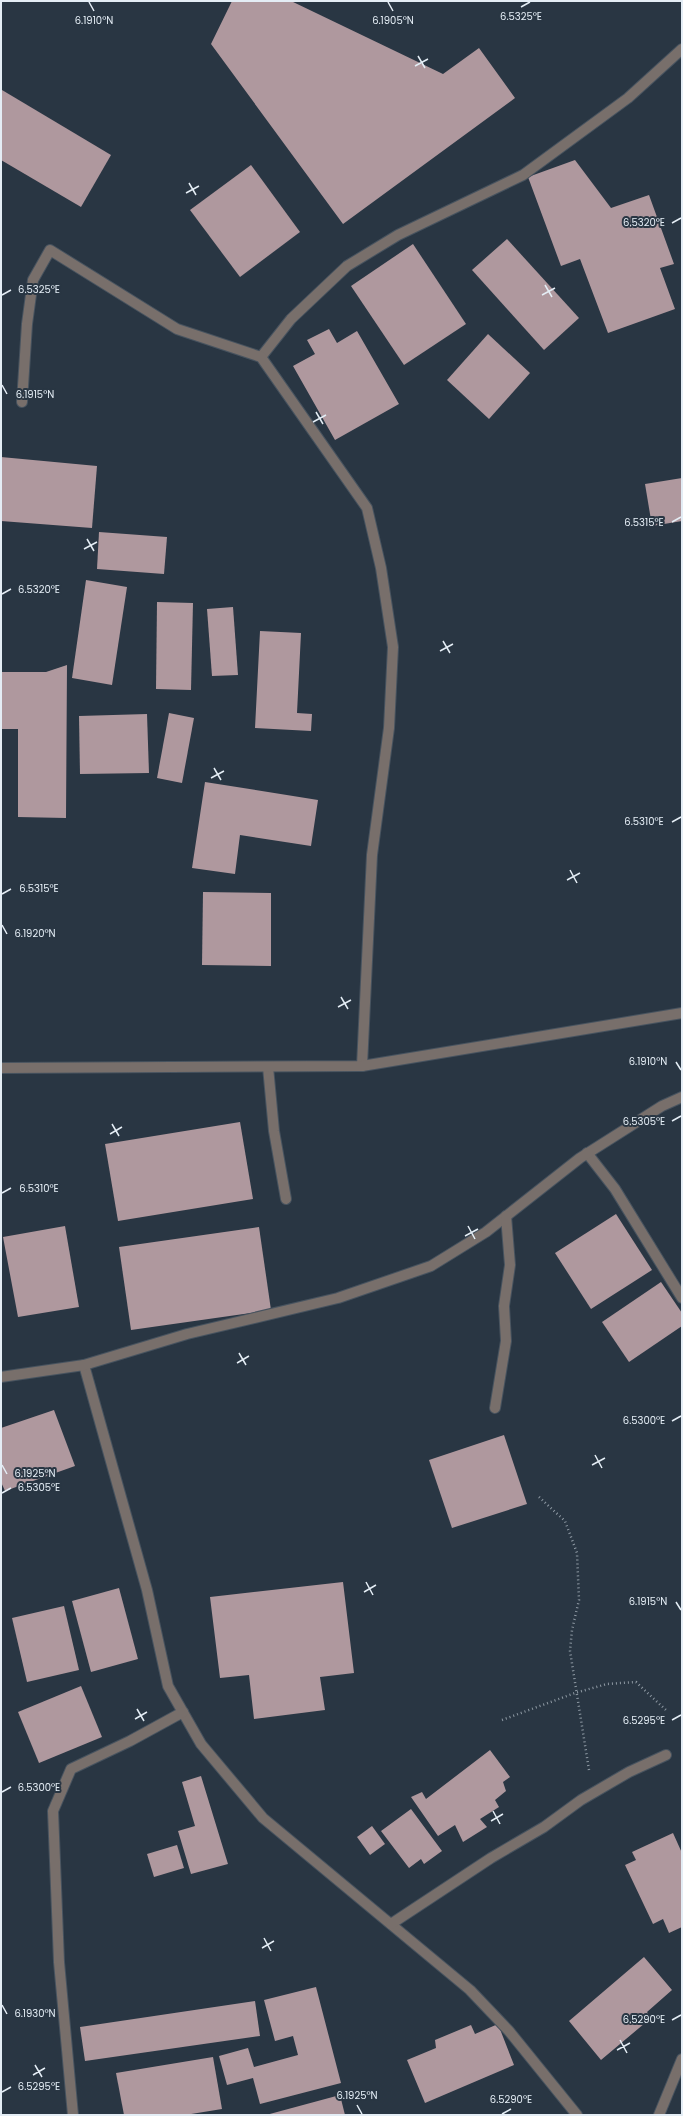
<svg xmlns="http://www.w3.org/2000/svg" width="683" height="2116" viewBox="0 0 683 2116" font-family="Poppins,sans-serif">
<rect width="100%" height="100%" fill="#293643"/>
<g fill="#af989e">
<path d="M 232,1 L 291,1 L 443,74 L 479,48 L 515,98 L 343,224 L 211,44 Z"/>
<path d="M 2,90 L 111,155 L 81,207 L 1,160 Z"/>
<path d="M 575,160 L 611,208 L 649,195 L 674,264 L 660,268 L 675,309 L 608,333 L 580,259 L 561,266 L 528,177 Z"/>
<path d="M 251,165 L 300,232 L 240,277 L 190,210 Z"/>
<path d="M 507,239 L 579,318 L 544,350 L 472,270 Z"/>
<path d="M 413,244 L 466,324 L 404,365 L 351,286 Z"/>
<path d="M 329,329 L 337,343 L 357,331 L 399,404 L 335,440 L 293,366 L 315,354 L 307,340 Z"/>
<path d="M 488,334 L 530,373 L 489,419 L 447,380 Z"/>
<path d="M 1,457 L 97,466 L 92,528 L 1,521 Z"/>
<path d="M 682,478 L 682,521 L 652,526 L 645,484 Z"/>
<path d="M 99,532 L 167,537 L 164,574 L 97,569 Z"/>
<path d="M 86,580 L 127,587 L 112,685 L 72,678 Z"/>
<path d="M 157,602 L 193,603 L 191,690 L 156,689 Z"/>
<path d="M 233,607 L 238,675 L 212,676 L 207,609 Z"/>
<path d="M 260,631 L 301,633 L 297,713 L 312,714 L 311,731 L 255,728 Z"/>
<path d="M 67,665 L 66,818 L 18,817 L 18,729 L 1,729 L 1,672 L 46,672 Z"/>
<path d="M 169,713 L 194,718 L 182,783 L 157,778 Z"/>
<path d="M 147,714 L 149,773 L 80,774 L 79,716 Z"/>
<path d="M 205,782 L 318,800 L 311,846 L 240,835 L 235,874 L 192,868 Z"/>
<path d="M 203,892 L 271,893 L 271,966 L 202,965 Z"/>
<path d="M 240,1122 L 253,1199 L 118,1221 L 105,1144 Z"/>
<path d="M 616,1214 L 652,1270 L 591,1309 L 555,1253 Z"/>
<path d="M 65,1226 L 79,1307 L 18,1317 L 3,1237 Z"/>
<path d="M 259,1227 L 271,1310 L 131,1330 L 119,1247 Z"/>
<path d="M 661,1282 L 682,1313 L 682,1326 L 629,1362 L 602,1322 Z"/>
<path d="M 54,1410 L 75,1466 L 5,1491 L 1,1482 L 1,1428 Z"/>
<path d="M 504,1435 L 527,1504 L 452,1528 L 429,1460 Z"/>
<path d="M 343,1582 L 354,1673 L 320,1677 L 325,1710 L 254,1719 L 249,1675 L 220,1678 L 210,1597 Z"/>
<path d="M 119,1588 L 138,1659 L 91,1672 L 72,1601 Z"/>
<path d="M 64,1606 L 79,1670 L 27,1682 L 12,1618 Z"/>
<path d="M 81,1686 L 102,1737 L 39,1763 L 18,1712 Z"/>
<path d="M 490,1750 L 510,1777 L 503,1782 L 506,1791 L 495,1800 L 499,1807 L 480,1819 L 487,1827 L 463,1842 L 455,1825 L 438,1836 L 411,1797 L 422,1792 L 426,1799 Z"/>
<path d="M 201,1776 L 228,1864 L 191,1874 L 178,1831 L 195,1826 L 182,1782 Z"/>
<path d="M 411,1809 L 442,1851 L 424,1864 L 421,1859 L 409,1868 L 381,1831 Z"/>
<path d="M 372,1826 L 385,1844 L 370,1855 L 357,1837 Z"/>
<path d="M 673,1833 L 682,1853 L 682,1927 L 669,1933 L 663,1919 L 653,1924 L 625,1865 L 636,1860 L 632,1852 Z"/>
<path d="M 177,1845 L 184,1868 L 154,1877 L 147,1854 Z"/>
<path d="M 644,1957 L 672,1990 L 647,2012 L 651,2018 L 601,2060 L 569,2021 Z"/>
<path d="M 316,1987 L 341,2083 L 260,2104 L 253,2078 L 227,2085 L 219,2056 L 248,2048 L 254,2067 L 298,2055 L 293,2036 L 275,2041 L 264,2000 Z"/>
<path d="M 255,2001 L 260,2036 L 85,2061 L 80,2027 Z"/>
<path d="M 498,2024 L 514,2065 L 425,2103 L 407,2060 L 436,2048 L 435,2040 L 471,2025 L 475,2034 Z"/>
<path d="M 213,2057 L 222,2109 L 185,2115 L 124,2115 L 116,2073 Z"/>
<path d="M 340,2095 L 345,2115 L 266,2115 Z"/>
</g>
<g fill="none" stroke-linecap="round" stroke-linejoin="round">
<g stroke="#47535f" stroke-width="12">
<g id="minor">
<path d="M 261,357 L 291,319 L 347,266 L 398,235 L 523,175 L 628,98 L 682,49"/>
<path d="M 22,402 L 27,324 L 33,280 L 50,250 L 177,329 L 261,357 L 367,508 L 381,568 L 393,647 L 389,728 L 372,855 L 362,1066"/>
<path d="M 268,1067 L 274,1131 L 286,1199"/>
<path d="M 1,1068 L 362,1066 L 682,1013"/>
<path d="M 587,1153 L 615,1189 L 682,1298"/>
<path d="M 84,1365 L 147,1590 L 168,1686 L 201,1744 L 263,1818 L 470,1990 L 509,2031 L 577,2115"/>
<path d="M 1,1377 L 84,1365 L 187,1334 L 338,1298 L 431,1266 L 486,1232 L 580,1158 L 662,1106 L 682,1097"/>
<path d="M 495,1408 L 506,1341 L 504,1306 L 510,1265 L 506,1216"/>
<path d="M 391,1924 L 491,1858 L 544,1827 L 581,1800 L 629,1772 L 666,1755"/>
<path d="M 73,2115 L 59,1962 L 53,1811 L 71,1769 L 130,1741 L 183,1712"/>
<path d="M 659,2115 L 682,2059"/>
</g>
</g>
<g stroke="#8e99a3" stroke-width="2.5" stroke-dasharray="1 3" stroke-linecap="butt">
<path d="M 539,1497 L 565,1521 L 577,1553 L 579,1600 L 572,1630 L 570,1651 L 589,1770"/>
<path d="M 502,1720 L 575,1693 L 607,1684 L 636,1682 L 668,1712"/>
</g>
<use href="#minor" stroke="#786f6b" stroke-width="10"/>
</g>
<path fill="none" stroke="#e4edf5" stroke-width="1.5" d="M 89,2 L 94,11M 388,2 L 393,11M 521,7 L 530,2M 418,56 L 425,68M 415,66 L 428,59M 189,183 L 196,195M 186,193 L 199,186M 672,223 L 681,218M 545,285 L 552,297M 2,295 L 11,290M 542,295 L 555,288M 2,385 L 7,394M 316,412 L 323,424M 313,422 L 326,415M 672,522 L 681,517M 87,539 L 94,551M 84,549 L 97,542M 2,594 L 11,589M 443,641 L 450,653M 440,651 L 453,644M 214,768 L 221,780M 211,778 L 224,771M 672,822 L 681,817M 570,870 L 577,883M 567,880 L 580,873M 2,894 L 11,889M 2,925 L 7,934M 341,997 L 348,1009M 338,1007 L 351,1000M 676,1062 L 681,1070M 672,1121 L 681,1116M 112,1124 L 119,1136M 110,1134 L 122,1127M 2,1193 L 11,1188M 468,1226 L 475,1239M 465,1236 L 478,1229M 239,1353 L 246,1365M 237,1363 L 249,1356M 672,1421 L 681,1416M 595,1455 L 602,1468M 2,1465 L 7,1474M 592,1465 L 605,1458M 2,1493 L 11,1488M 366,1582 L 373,1595M 364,1592 L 376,1585M 676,1602 L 681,1610M 137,1709 L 144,1721M 135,1719 L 147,1712M 672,1720 L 681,1715M 2,1792 L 11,1787M 493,1811 L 500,1824M 491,1821 L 503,1814M 264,1938 L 271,1951M 262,1948 L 274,1941M 2,2005 L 7,2014M 672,2020 L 681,2015M 620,2040 L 627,2053M 617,2050 L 630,2043M 35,2065 L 42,2077M 33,2075 L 45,2068M 2,2092 L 11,2087M 357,2105 L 362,2114M 502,2114 L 511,2109"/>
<g font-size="10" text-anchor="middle" fill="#e4edf5" stroke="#293643" stroke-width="4" stroke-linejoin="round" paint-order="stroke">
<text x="521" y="20">6.5325°E</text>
<text x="94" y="24">6.1910°N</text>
<text x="393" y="24">6.1905°N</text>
<text x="644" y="226">6.5320°E</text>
<text x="39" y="293">6.5325°E</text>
<text x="35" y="398">6.1915°N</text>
<text x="644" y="526">6.5315°E</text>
<text x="39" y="593">6.5320°E</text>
<text x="644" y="825">6.5310°E</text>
<text x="39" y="892">6.5315°E</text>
<text x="35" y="937">6.1920°N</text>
<text x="648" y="1065">6.1910°N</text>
<text x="644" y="1125">6.5305°E</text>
<text x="39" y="1192">6.5310°E</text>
<text x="644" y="1424">6.5300°E</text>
<text x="35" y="1477">6.1925°N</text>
<text x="39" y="1491">6.5305°E</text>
<text x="648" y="1605">6.1915°N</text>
<text x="644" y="1724">6.5295°E</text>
<text x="39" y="1791">6.5300°E</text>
<text x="35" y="2017">6.1930°N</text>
<text x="644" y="2023">6.5290°E</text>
<text x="39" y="2090">6.5295°E</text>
<text x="357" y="2099">6.1925°N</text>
<text x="511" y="2103">6.5290°E</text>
</g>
<rect width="683" height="2116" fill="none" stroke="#e4edf5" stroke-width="4"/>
</svg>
